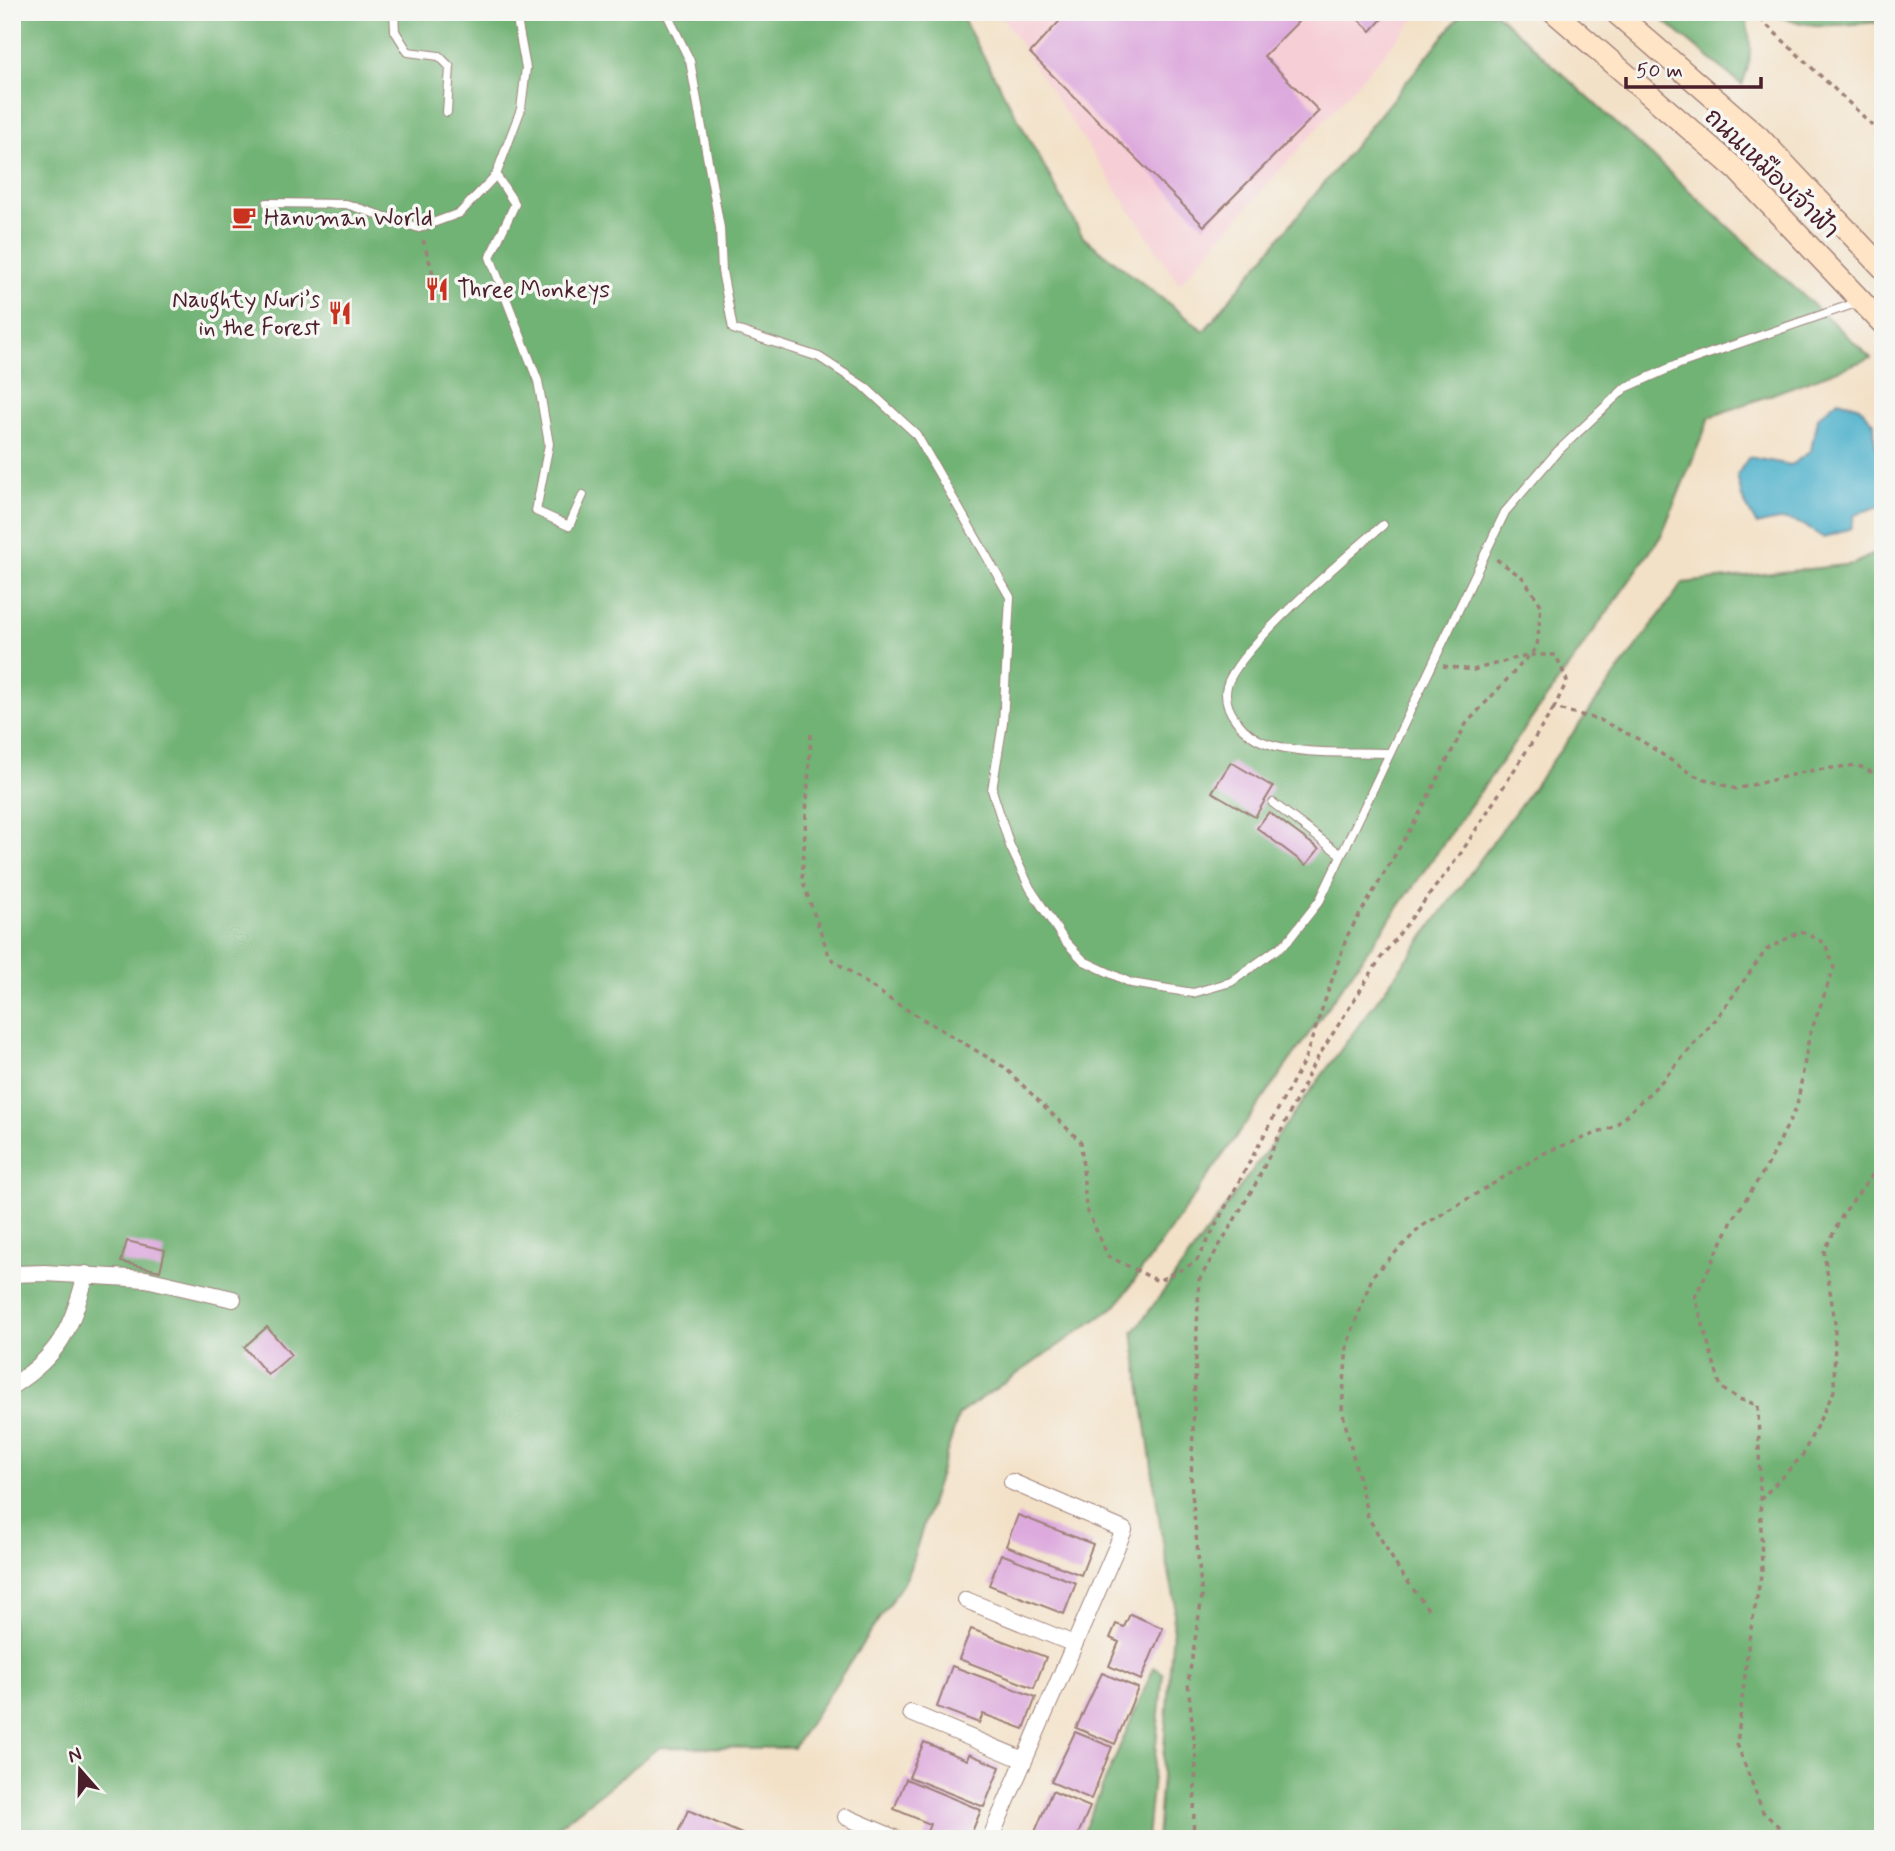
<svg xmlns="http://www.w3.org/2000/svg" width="1895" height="1851" viewBox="0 0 1895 1851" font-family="Mynerve,'Playpen Sans Thai',sans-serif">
<rect width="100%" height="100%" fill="#f6f6f2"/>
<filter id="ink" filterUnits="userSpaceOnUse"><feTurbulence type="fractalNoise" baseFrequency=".0143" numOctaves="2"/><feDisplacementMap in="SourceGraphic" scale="14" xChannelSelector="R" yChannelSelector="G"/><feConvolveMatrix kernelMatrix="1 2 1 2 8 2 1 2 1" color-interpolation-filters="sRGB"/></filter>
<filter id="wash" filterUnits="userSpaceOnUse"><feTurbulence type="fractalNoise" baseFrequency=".00686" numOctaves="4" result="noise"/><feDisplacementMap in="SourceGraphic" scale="28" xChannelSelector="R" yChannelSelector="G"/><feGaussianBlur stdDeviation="1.57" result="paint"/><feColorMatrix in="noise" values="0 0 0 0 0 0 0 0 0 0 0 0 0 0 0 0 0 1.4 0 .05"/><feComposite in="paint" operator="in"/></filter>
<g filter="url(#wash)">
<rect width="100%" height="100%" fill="#f3e1c7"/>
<path fill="#f6cfd6" d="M 999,12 L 1421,12 L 1179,284 Z"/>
<g fill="#71b274" stroke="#5e6850" stroke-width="2">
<path d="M 12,12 L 959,12 L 1083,237 L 1204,331 L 1463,12 L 1495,12 L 1871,358 L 1710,417 L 1661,536 L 1117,1305 L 959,1414 L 907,1577 L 793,1748 L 660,1747 L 556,1828 L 518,1839 L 12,1839 Z"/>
<path d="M 1653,12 L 1744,12 C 1752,40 1753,58 1742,85 Z"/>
<path d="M 1771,12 L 1883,12 L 1883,22 C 1847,24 1802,32 1771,12 Z"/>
<path d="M 1883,549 L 1883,1839 L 1157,1839 L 1175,1602 L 1161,1532 L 1133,1333 L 1683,583 L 1854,564 Z"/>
<path d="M 1154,1667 L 1163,1673 L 1147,1839 L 1080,1839 Z"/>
</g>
<path fill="#4cb0cb" stroke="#4b687b" stroke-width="2" d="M 1838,400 L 1859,406 L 1874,423 L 1875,444 L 1883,460 L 1883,505 L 1855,514 L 1851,528 L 1824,538 C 1795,520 1791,515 1757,525 L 1742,498 L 1737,475 L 1749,457 L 1791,465 L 1811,451 L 1817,418 Z"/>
<g id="blocks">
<g fill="#dad">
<path d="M 1068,12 L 1308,12 L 1264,56 L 1319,111 L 1204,226 L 1030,53 Z"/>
<path d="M 1350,12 L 1374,12 L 1382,19 L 1371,31 Z"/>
<path d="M 1231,762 L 1273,787 L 1255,817 L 1212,792 Z"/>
<path d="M 1269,812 L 1319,849 L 1306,865 L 1257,828 Z"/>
<path d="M 127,1241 L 165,1250 L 160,1271 L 121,1262 Z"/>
<path d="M 267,1327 L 291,1355 L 268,1375 L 244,1347 Z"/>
<path d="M 1018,1515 L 1093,1544 L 1081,1575 L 1006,1546 Z"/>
<path d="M 1001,1554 L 1076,1583 L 1064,1614 L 989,1585 Z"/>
<path d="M 1130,1614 L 1163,1628 L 1141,1680 L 1109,1666 L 1119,1642 L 1110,1638 L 1116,1624 L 1124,1627 Z"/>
<path d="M 971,1629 L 1046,1657 L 1034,1688 L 959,1659 Z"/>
<path d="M 952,1666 L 1036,1697 L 1024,1729 L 983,1714 L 979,1723 L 937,1707 Z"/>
<path d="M 1102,1673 L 1138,1688 L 1115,1744 L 1076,1728 Z"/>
<path d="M 1075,1732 L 1112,1747 L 1091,1799 L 1051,1782 Z"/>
<path d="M 924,1742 L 967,1760 L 969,1754 L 1000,1767 L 984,1807 L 909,1777 Z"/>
<path d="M 906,1779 L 981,1810 L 969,1839 L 945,1834 L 943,1839 L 930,1839 L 925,1837 L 930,1824 L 894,1809 Z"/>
<path d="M 1052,1791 L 1090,1807 L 1076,1839 L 1032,1839 Z"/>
<path d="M 688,1810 L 753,1839 L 675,1839 Z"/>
</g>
</g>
</g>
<g filter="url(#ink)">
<use href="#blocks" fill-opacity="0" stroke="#9e8079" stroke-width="2"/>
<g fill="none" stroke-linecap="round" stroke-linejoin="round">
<g stroke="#9e8079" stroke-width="10">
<g id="lane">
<path d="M 394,12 L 395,31 L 408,52 L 439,56 L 450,67 L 447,112"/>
<path d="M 660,12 L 668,16 L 690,61 L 720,228 L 722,271 L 733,329 L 819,357 L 865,387 L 916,434 L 1010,597 L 1003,723 L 992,790 L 1010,846 L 1030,888 L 1064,940 L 1084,961 L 1131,983 L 1193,993 L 1231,982 L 1287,942 L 1320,900 L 1505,512 L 1557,452 L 1625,388 L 1679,364 L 1859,302"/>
<path d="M 496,175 L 515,204 L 490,257 L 538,381 L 549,444 L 536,511 L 569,526 L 583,495"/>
<path d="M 267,203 L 346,204 L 419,228 L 460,213 L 496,175 L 521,109 L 526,68 L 518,25 L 519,12"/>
<path d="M 1383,525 C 1350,553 1237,649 1227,686 C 1221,710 1245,736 1266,743 C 1303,756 1350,751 1389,753"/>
<path d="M 1273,803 L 1340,854"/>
<path d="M 1389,1839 L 1396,1834"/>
</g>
</g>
<g stroke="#9e8079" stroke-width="18">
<g id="street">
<path d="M 12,1274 L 45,1273 L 146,1279 L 233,1299"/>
<path d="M 12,1386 C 60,1355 72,1328 86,1274"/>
<path d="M 966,1600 L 1074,1644"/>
<path d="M 911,1713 L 1024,1760"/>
<path d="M 846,1817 L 897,1839"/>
<path d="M 990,1839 L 1124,1530 L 1012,1482"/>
</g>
</g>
<g stroke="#9e8079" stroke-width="24">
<g id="secondary">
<path d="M 1554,12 L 1737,170 L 1883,324"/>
<path d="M 1615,12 L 1759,137 L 1883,268"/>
</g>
</g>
<g stroke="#9e8079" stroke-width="3.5" stroke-dasharray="5 5" stroke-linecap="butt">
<path d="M 1753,12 L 1883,135"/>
<path d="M 423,240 L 437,287"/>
<path d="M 1443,666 L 1473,670 L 1527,655 L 1556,655 L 1567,681 L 1554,708 L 1600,720 L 1642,741 L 1693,775 L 1736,789 L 1808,771 L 1857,765 L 1883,778"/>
<path d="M 811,734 L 802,880 L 830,958 L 894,1002 L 1004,1067 L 1081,1142 L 1086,1208 L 1108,1256 L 1158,1281 L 1196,1262 L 1305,1059 L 1347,936 L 1417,818 L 1466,724 L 1537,647 L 1541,605 L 1523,578 L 1496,559"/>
<path d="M 1760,1500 L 1802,1456 L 1834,1391 L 1835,1323 L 1824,1252 L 1843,1214 L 1883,1161"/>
<path d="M 1428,1609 L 1399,1570 L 1368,1517 L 1342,1410 L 1347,1345 L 1373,1275 L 1422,1226 L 1548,1151 L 1614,1127 L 1660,1083 L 1717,1018 L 1766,950 L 1801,931 L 1825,943 L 1834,968 L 1809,1037 L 1797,1106 L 1769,1163 L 1732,1221 L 1695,1297 L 1721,1388 L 1739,1399 L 1758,1405 L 1762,1571 L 1749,1639 L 1737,1744 L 1763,1812 L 1792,1839"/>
<path d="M 1193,1839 L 1196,1759 L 1188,1683 L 1202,1597 L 1191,1482 L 1199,1280 L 1255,1185 L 1313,1065 L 1380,959 L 1459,856 L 1554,708"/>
</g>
<use href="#lane" stroke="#fff" stroke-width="8"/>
<use href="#street" stroke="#fff" stroke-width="16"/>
<use href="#secondary" stroke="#ffe4c6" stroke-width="21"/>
</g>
</g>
<defs>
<g id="cafe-bare" transform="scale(1.89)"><path d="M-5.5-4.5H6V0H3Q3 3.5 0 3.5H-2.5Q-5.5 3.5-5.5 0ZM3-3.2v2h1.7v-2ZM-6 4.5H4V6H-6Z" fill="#c8321e" stroke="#f6f6f2" stroke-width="2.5" paint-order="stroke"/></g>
<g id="restaurant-bare" transform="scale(1.89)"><path d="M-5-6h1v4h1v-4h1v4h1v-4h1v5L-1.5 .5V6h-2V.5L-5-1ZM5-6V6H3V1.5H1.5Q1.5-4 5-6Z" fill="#c8321e" stroke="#f6f6f2" stroke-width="2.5" paint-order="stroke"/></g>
</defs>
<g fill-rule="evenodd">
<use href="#cafe-bare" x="244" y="217"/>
<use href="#restaurant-bare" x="437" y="289"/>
<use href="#restaurant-bare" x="340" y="313"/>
</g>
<g text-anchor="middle" stroke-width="7" stroke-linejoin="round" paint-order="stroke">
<g font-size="24" fill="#4a1f2b" stroke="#f6f6f2">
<text transform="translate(1772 173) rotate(44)" y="8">ถนนเหมืองเจ้าฟ้า</text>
</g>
<g font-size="24" fill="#4a1f2b" stroke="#f6f6f2" text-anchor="start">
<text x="264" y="225">Hanuman World</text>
<text x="457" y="297">Three Monkeys</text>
<text x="320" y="307" text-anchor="end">Naughty Nuri’s<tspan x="320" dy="28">in the Forest</tspan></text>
</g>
</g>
<rect width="1895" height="1851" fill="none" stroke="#f6f6f2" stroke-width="42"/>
<g transform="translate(80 1770) rotate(340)" stroke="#f6f6f2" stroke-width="5" paint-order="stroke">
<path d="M0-5L12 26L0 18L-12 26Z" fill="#4a1f2b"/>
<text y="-10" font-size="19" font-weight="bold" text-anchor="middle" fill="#4a1f2b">N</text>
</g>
<path d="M1626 77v10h135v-10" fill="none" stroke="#4a1f2b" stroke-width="3.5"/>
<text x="1636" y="77" font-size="21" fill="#4a1f2b" stroke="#f6f6f2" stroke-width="5" paint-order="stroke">50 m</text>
</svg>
